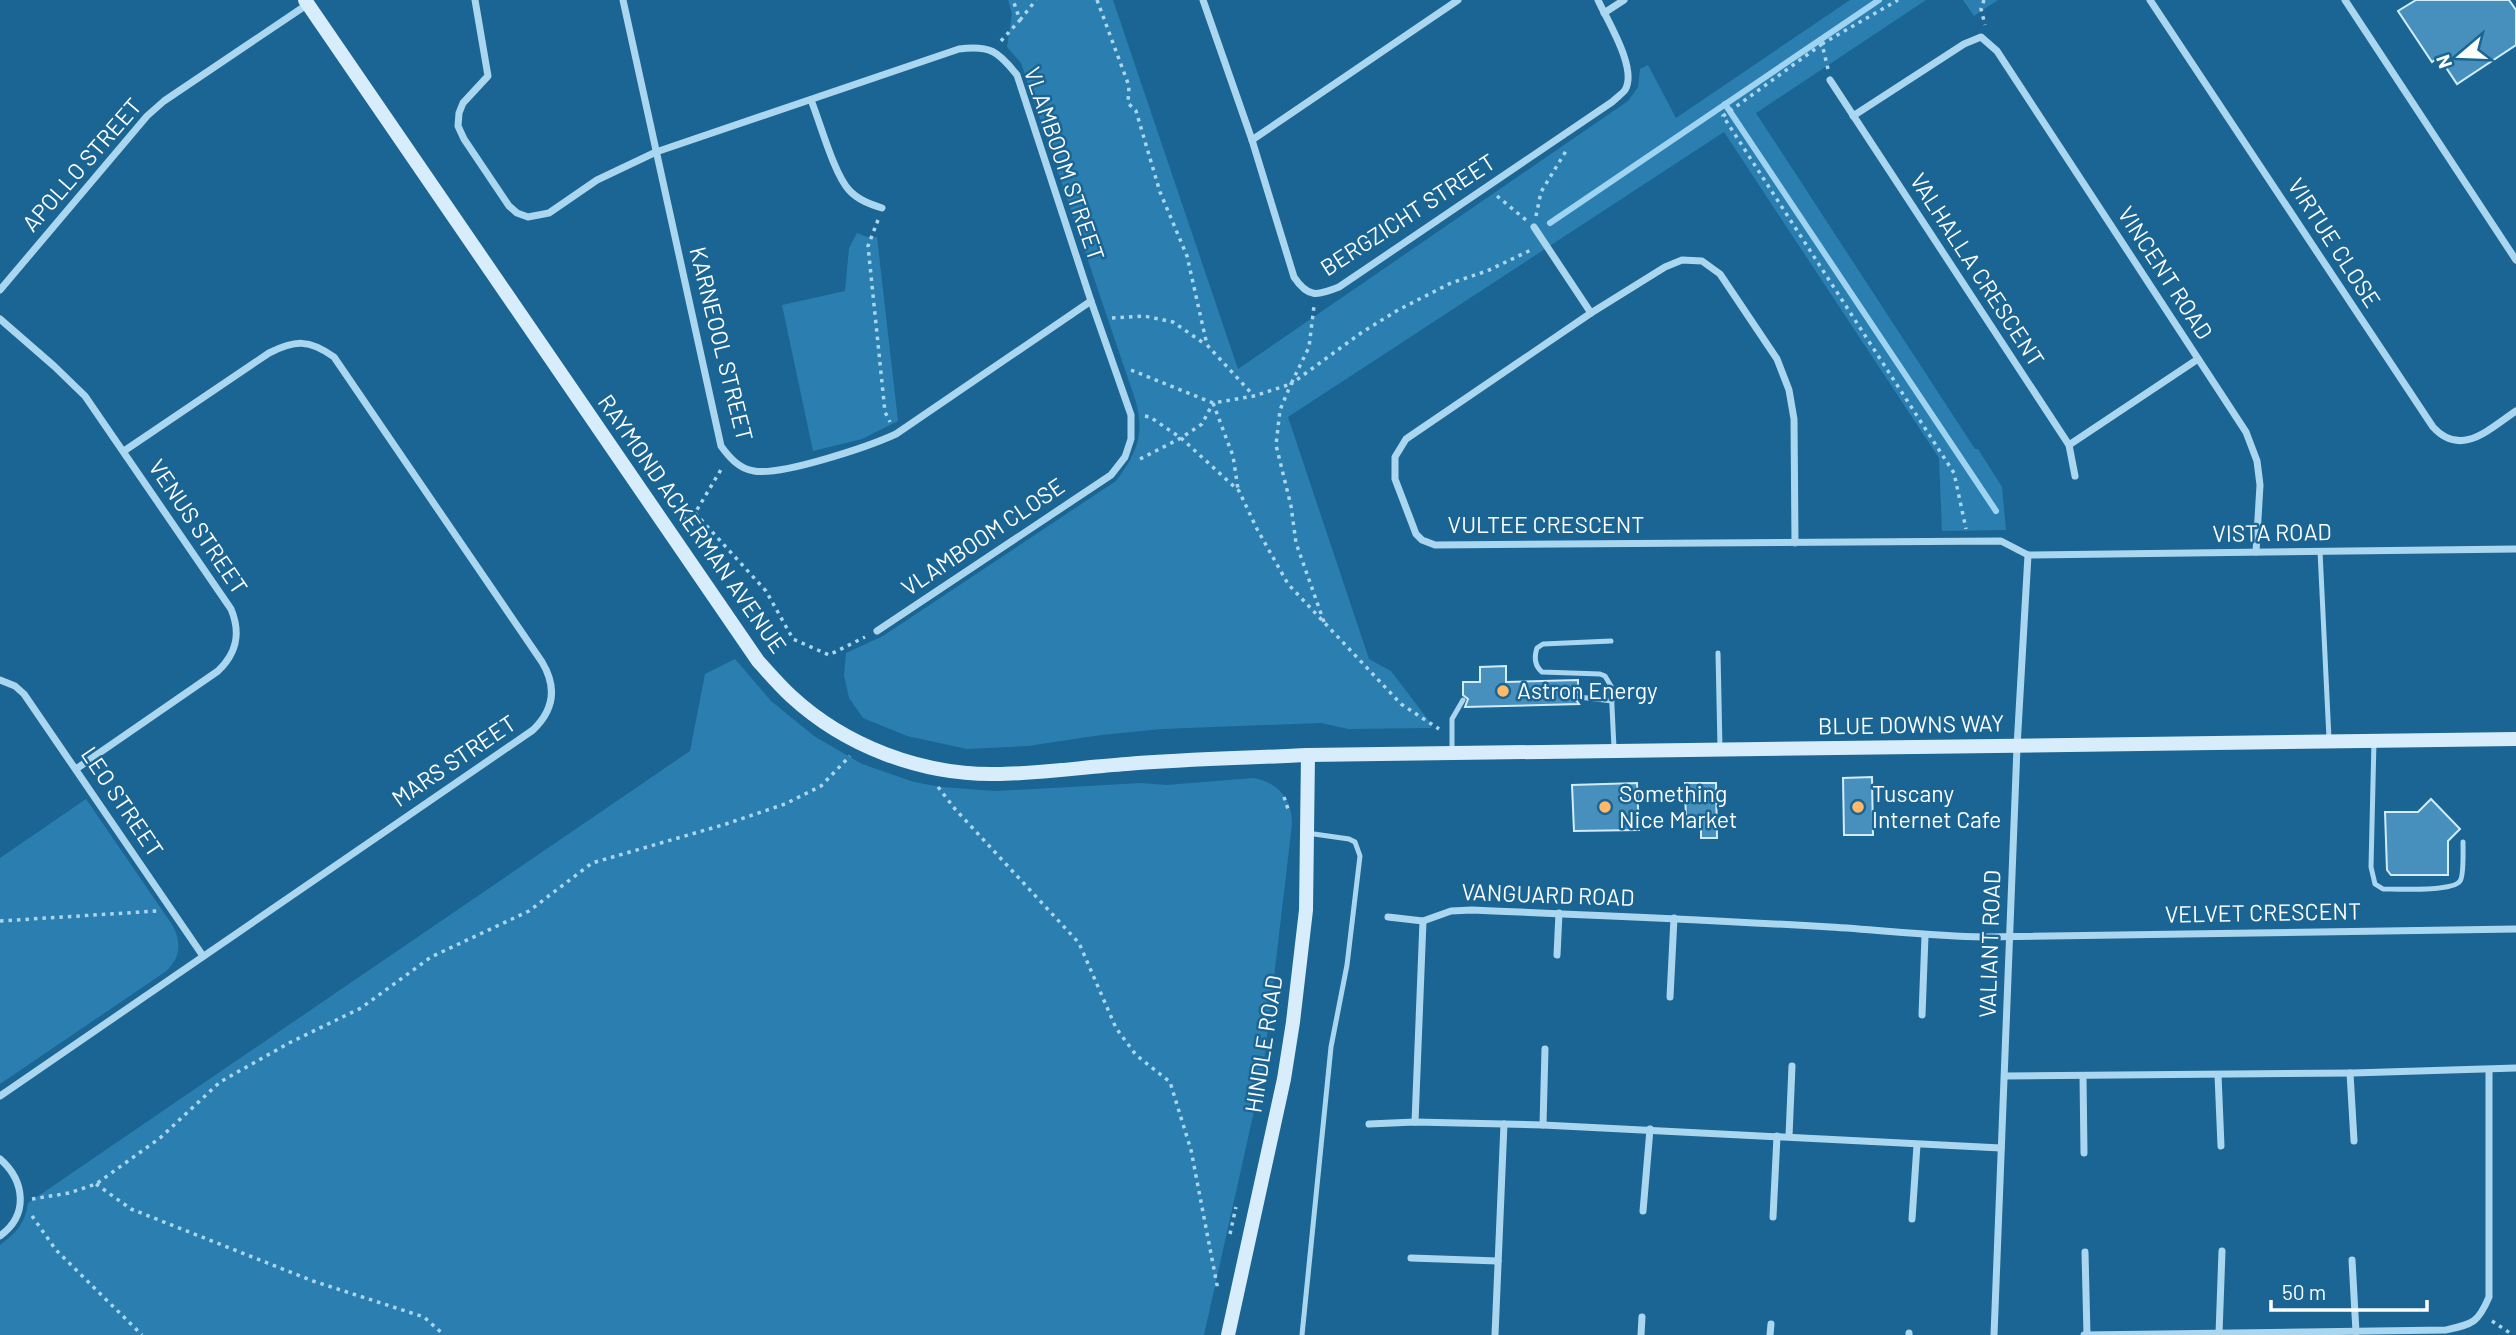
<svg xmlns="http://www.w3.org/2000/svg" width="2516" height="1335" viewBox="0 0 2516 1335" font-family="Barlow,sans-serif">
<rect width="100%" height="100%" fill="#1a6593"/>
<g fill="#2a7fb0">
<path d="M 1008,0 L 1113,0 L 1238,369 L 1628,101 L 1638,87 L 1640,69 L 1648,65 L 1676,118 L 1850,0 L 1926,0 L 1756,113 L 1975,449 L 1978,449 L 2002,487 L 2006,530 L 1942,531 L 1939,458 L 1724,132 L 1288,417 L 1369,659 L 1391,671 L 1429,721 L 1431,728 L 1348,729 L 1321,723 L 1162,729 L 1101,735 L 1028,746 L 967,749 L 907,736 L 863,718 L 849,698 L 844,675 L 846,653 L 883,636 L 1116,481 C 1136,454 1145,436 1136,402 L 1021,63 L 1007,47 L 1012,14 Z"/>
<path d="M 1963,0 L 1998,0 L 1974,16 Z"/>
<path d="M 857,233 L 867,237 L 877,237 L 898,421 L 862,439 L 813,451 L 782,305 L 845,291 L 849,248 Z"/>
<path d="M 735,659 L 771,701 L 814,736 L 862,764 L 914,782 L 941,787 L 996,791 L 1141,783 L 1166,785 L 1254,778 C 1279,783 1292,799 1292,824 L 1263,1071 L 1204,1335 L 0,1335 L 0,1245 C 16,1233 25,1224 28,1203 L 690,751 L 705,674 Z"/>
<path d="M 86,799 L 173,926 C 182,944 180,959 165,972 L 0,1084 L 0,858 Z"/>
</g>
<g fill="none" stroke-linecap="round" stroke-linejoin="round">
<g stroke="#9ed4f2" stroke-width="6">
<path d="M 1725,104 L 1996,511"/>
<path d="M 1550,223 L 1879,0"/>
</g>
</g>
<g fill="#4790bd" stroke="#d1ecfb" stroke-width="2">
<path d="M 2416,0 L 2509,0 L 2516,10 L 2516,45 L 2457,84 L 2439,57 L 2432,62 L 2398,11 Z"/>
<path d="M 1506,666 L 1506,682 L 1578,680 L 1578,692 L 1574,697 L 1579,704 L 1465,707 L 1468,699 L 1463,695 L 1463,682 L 1480,682 L 1480,667 Z"/>
<path d="M 1872,777 L 1873,835 L 1844,835 L 1843,778 Z"/>
<path d="M 1637,783 L 1639,830 L 1574,831 L 1572,785 Z"/>
<path d="M 1685,783 L 1716,783 L 1717,838 L 1701,838 L 1701,825 L 1686,825 Z"/>
<path d="M 2431,799 L 2460,829 L 2448,841 L 2448,875 L 2391,875 L 2387,870 L 2385,812 L 2418,812 Z"/>
</g>
<g fill="none" stroke-linecap="round" stroke-linejoin="round">
<g stroke="#abd6ef" stroke-width="3.5" stroke-dasharray="3.5 5" stroke-linecap="butt">
<path d="M 1097,0 L 1129,86 L 1128,103 L 1136,111 L 1160,192 L 1187,256 L 1207,345 L 1254,396"/>
<path d="M 1984,0 L 1981,9 L 1985,25"/>
<path d="M 1020,20 L 1036,0"/>
<path d="M 1001,41 L 1020,20 L 1013,0"/>
<path d="M 1822,44 L 1723,116 L 1954,473 L 1966,529"/>
<path d="M 1828,69 L 1822,44 L 1898,0"/>
<path d="M 1497,196 L 1526,220"/>
<path d="M 1536,216 L 1541,192 L 1566,151"/>
<path d="M 878,220 L 868,246 L 885,412 L 890,422"/>
<path d="M 1112,318 L 1144,316 L 1173,322 L 1205,344"/>
<path d="M 1131,370 L 1213,403 L 1254,396 L 1291,384 L 1309,347 L 1314,306"/>
<path d="M 1213,403 L 1233,456 L 1238,489"/>
<path d="M 1145,416 L 1150,417 L 1181,438 L 1239,491 L 1257,529 L 1288,584 L 1401,704 L 1439,729"/>
<path d="M 1140,459 L 1181,438 L 1202,424 L 1213,403"/>
<path d="M 695,513 L 766,591 L 793,639 L 829,655 L 865,637"/>
<path d="M 684,520 L 695,513 L 722,468"/>
<path d="M 1324,622 L 1296,543 L 1291,506 L 1276,445 L 1280,410 L 1291,384 L 1361,333 L 1398,310 L 1451,283 L 1487,271 L 1533,249"/>
<path d="M 938,787 L 955,809 L 1079,943 L 1116,1028 L 1136,1055 L 1170,1082 L 1191,1150 L 1218,1290"/>
<path d="M 1284,797 L 1289,812"/>
<path d="M 0,921 L 157,911"/>
<path d="M 96,1184 L 131,1209 L 313,1281 L 424,1317 L 444,1335"/>
<path d="M 32,1199 L 69,1193 L 96,1184 L 160,1138 L 220,1082 L 289,1043 L 361,1008 L 431,957 L 529,911 L 592,863 L 726,824 L 785,804 L 821,786 L 850,756"/>
<path d="M 32,1216 L 56,1250 L 142,1335"/>
<path d="M 1230,1234 L 1236,1207"/>
<path d="M 2492,1321 L 2513,1335"/>
</g>
<g stroke="#abd6ef" stroke-width="5">
<path d="M 2320,551 L 2329,739"/>
<path d="M 1611,641 L 1543,644 L 1537,648 C 1534,657 1535,666 1542,672 L 1600,674 L 1605,676 L 1611,686 L 1614,748"/>
<path d="M 1718,653 L 1720,748"/>
<path d="M 1579,697 L 1612,701"/>
<path d="M 2374,741 L 2371,867 L 2375,884 L 2383,889 C 2396,889 2453,892 2460,881 C 2464,876 2463,850 2463,842"/>
<path d="M 1452,750 L 1452,719 L 1463,700"/>
<path d="M 1302,1335 L 1331,1047 L 1347,965 L 1360,856 L 1355,842 L 1349,839 L 1307,833"/>
</g>
<g stroke="#abd6ef" stroke-width="7">
<path d="M 475,0 L 488,76 L 463,103 L 459,113 L 458,126 L 464,139 L 509,206 L 517,213 L 528,217 L 549,213 L 597,180 L 656,152 L 959,49 C 990,45 998,51 1017,75 L 1091,301 L 1131,415 L 1131,439 L 1125,457 L 1111,475 L 877,631"/>
<path d="M 623,0 L 721,446 C 729,457 739,469 754,471 C 782,476 870,446 896,434 L 1091,301"/>
<path d="M 1203,0 L 1252,140 L 1294,277 C 1308,298 1317,296 1339,287 L 1612,102 C 1616,98 1622,94 1625,90 C 1638,69 1607,20 1598,0"/>
<path d="M 2150,0 L 2433,427 C 2461,458 2489,429 2516,411"/>
<path d="M 2345,0 L 2516,260"/>
<path d="M 1604,13 L 1624,0"/>
<path d="M 1830,80 L 2069,445 L 2075,476"/>
<path d="M 811,100 C 820,122 834,174 849,190 C 858,200 870,204 882,208"/>
<path d="M 1853,116 L 1964,44 L 1981,37 L 1997,51 L 2246,432 L 2257,461 L 2260,485 L 2256,552"/>
<path d="M 1252,140 L 1458,0"/>
<path d="M 1534,227 L 1591,313"/>
<path d="M 0,290 L 147,116 L 164,101 L 308,4"/>
<path d="M 0,319 L 54,366 L 85,396 L 231,609 C 241,633 237,653 218,671 L 76,769"/>
<path d="M 2069,445 L 2198,359"/>
<path d="M 1795,543 L 1794,419 L 1789,390 L 1777,359 L 1720,274 L 1702,261 L 1682,260 L 1665,267 L 1591,313 L 1406,439 L 1395,457 L 1395,479 L 1416,534 L 1422,540 L 1435,545 L 2001,541 L 2028,555 L 2516,549"/>
<path d="M 0,680 L 15,686 L 24,694 L 203,956"/>
<path d="M 1388,917 L 1423,921 L 1451,911 L 1472,910 C 1591,915 1710,920 1830,927 C 1881,930 1932,936 1984,937 L 2516,929"/>
<path d="M 1557,955 L 1559,913"/>
<path d="M 1670,997 L 1674,918"/>
<path d="M 1922,1015 L 1925,936"/>
<path d="M 2350,1073 L 2354,1141"/>
<path d="M 2218,1075 L 2221,1146"/>
<path d="M 2005,1076 L 2353,1073 L 2516,1068"/>
<path d="M 2083,1076 L 2084,1153"/>
<path d="M 0,1096 L 533,730 C 554,710 557,687 542,662 L 334,357 C 309,339 295,340 269,353 L 124,451"/>
<path d="M 1415,1122 L 1423,921"/>
<path d="M 1369,1124 L 1415,1122 L 1543,1125 L 2001,1148"/>
<path d="M 1543,1125 L 1545,1049"/>
<path d="M 1789,1136 L 1792,1066"/>
<path d="M 0,1159 C 25,1181 29,1215 0,1236"/>
<path d="M 1643,1211 L 1650,1129"/>
<path d="M 1773,1217 L 1777,1136"/>
<path d="M 1912,1219 L 1917,1145"/>
<path d="M 2085,1252 L 2087,1335"/>
<path d="M 1411,1258 L 1498,1261"/>
<path d="M 2352,1260 L 2356,1332"/>
<path d="M 2219,1334 L 2222,1251"/>
<path d="M 1495,1335 L 1504,1124"/>
<path d="M 1641,1335 L 1642,1317"/>
<path d="M 1770,1335 L 1771,1324"/>
<path d="M 1909,1335 L 1909,1333"/>
<path d="M 1994,1335 L 2017,747 L 2028,555"/>
<path d="M 2084,1335 L 2446,1330 C 2473,1324 2478,1323 2489,1297 L 2489,1070"/>
</g>
<g stroke="#d8edfb" stroke-width="14">
<path d="M 305,0 L 758,661 C 769,673 779,685 791,696 C 845,746 921,775 995,774 C 1038,774 1083,767 1127,764 C 1187,759 1248,758 1308,755 L 2516,739"/>
<path d="M 1228,1335 L 1284,1079 L 1293,1022 L 1306,910 L 1308,755"/>
</g>
</g>
<g fill="#ffb969" stroke="#1a6593" stroke-width="2.5">
<circle cx="1503" cy="691" r="7"/>
<circle cx="1605" cy="807" r="7"/>
<circle cx="1858" cy="807" r="7"/>
</g>
<g text-anchor="middle" stroke-width="5" stroke-linejoin="round" paint-order="stroke">
<g font-size="23" fill="#fff" stroke="#1a6593">
<text transform="translate(1064 164) rotate(71)" y="8">VLAMBOOM STREET</text>
<text transform="translate(82 165) rotate(-49)" y="8">APOLLO STREET</text>
<text transform="translate(1408 215) rotate(-33)" y="8">BERGZICHT STREET</text>
<text transform="translate(2334 243) rotate(57)" y="8">VIRTUE CLOSE</text>
<text transform="translate(1977 270) rotate(57)" y="8">VALHALLA CRESCENT</text>
<text transform="translate(2165 273) rotate(57)" y="8">VINCENT ROAD</text>
<text transform="translate(721 344) rotate(76)" y="8">KARNEOOL STREET</text>
<text transform="translate(692 524) rotate(55)" y="8">RAYMOND ACKERMAN AVENUE</text>
<text x="1546" y="533">VULTEE CRESCENT</text>
<text transform="translate(198 527) rotate(56)" y="8">VENUS STREET</text>
<text transform="translate(2272 533) rotate(-1)" y="8">VISTA ROAD</text>
<text transform="translate(983 537) rotate(-34)" y="8">VLAMBOOM CLOSE</text>
<text transform="translate(1911 725) rotate(-1)" y="8">BLUE DOWNS WAY</text>
<text transform="translate(454 761) rotate(-34)" y="8">MARS STREET</text>
<text transform="translate(122 802) rotate(56)" y="8">LEO STREET</text>
<text transform="translate(1548 895) rotate(2)" y="8">VANGUARD ROAD</text>
<text transform="translate(2263 913) rotate(-1)" y="8">VELVET CRESCENT</text>
<text transform="translate(1990 944) rotate(-88)" y="8">VALIANT ROAD</text>
<text transform="translate(1264 1044) rotate(-81)" y="8">HINDLE ROAD</text>
</g>
<g font-size="23" fill="#fff" stroke="#1a6593" text-anchor="start">
<text x="1517" y="699">Astron Energy</text>
<text x="1619" y="802">Something<tspan x="1619" dy="26">Nice Market</tspan></text>
<text x="1872" y="802">Tuscany<tspan x="1872" dy="26">Internet Cafe</tspan></text>
</g>
</g>
<g transform="translate(2460 56) rotate(251)" stroke="#1a6593" stroke-width="5" paint-order="stroke">
<path d="M0-5L12 26L0 18L-12 26Z" fill="#ffffff"/>
<text y="-10" font-size="19" font-weight="bold" text-anchor="middle" fill="#ffffff">N</text>
</g>
<path d="M2271 1300v10h156v-10" fill="none" stroke="#ffffff" stroke-width="3.5"/>
<text x="2282" y="1300" font-size="21" fill="#ffffff" stroke="#1a6593" stroke-width="5" paint-order="stroke">50 m</text>
</svg>
